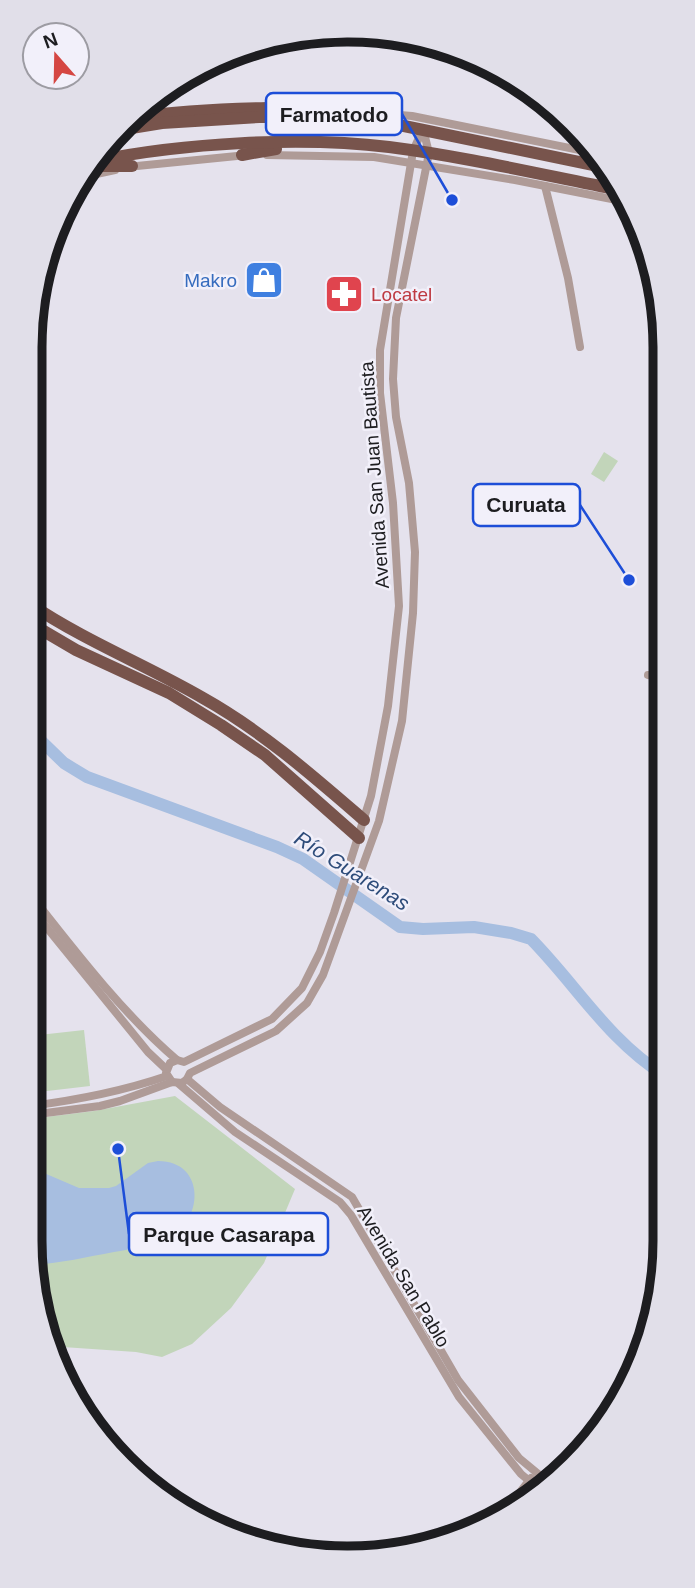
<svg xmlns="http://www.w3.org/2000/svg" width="695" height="1588" viewBox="0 0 695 1588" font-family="Helvetica,sans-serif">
<rect width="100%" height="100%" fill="#e5e2ed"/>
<g fill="#c2d5ba">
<path d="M 604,452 L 618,461 L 604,482 L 591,474 Z"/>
<path d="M 84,1030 L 90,1086 L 30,1093 L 30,1036 Z"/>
<path d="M 175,1096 L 295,1189 L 264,1263 L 231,1308 L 192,1344 L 162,1357 L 136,1352 L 48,1346 L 30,1240 L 30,1119 L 94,1111 Z"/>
</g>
<path fill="#a7bee0" d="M 158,1161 C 207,1161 204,1223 166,1240 C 150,1247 131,1249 114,1252 C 87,1257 61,1263 34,1265 L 30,1240 L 30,1167 L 79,1188 L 109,1188 L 116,1186 L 148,1163 Z"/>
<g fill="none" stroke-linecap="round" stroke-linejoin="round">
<path stroke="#a7bee0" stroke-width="12" d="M 30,730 L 64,763 L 87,777 L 277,847 L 303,859 L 400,927 L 423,929 L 474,927 L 511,933 L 531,939 C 578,987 607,1039 665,1076"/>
<g stroke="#af9b97" stroke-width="8">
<path d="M 351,111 L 412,116 L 599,154"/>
<path d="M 267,155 L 374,157 L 515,180 L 627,202"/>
<path d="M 127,167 L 247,155"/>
<path d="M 87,176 L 115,170"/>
<path d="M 545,186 L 568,278 L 580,347"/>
<path d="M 656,659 L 663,619"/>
<path d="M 648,675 L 664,678"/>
<path d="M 30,894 C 74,950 123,1014 177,1060"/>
<path d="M 30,907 L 148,1052 L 166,1069"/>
<path d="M 187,1079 L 220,1107 L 352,1197 L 458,1380 L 519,1458 L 548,1482"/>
<path d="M 172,1082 L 166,1073 L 170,1063 L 177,1060 L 184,1062 L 272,1019 L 302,988 L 320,952 L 334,913 L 371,796 L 388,706 L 399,606 L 393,503 L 380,393 L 380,350 L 413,151 L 423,129"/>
<path d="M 179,1084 L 235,1132 L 340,1202 L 351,1215 L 459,1397 L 521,1474 L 539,1489"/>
<path d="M 30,1106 C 78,1100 120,1092 167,1076"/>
<path d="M 30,1115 L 100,1106 L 120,1101 L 172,1082 L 182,1083 L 187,1079 L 190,1073 L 276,1031 L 307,1003 L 323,975 L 379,821 L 402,721 L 413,613 L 415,552 L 409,483 L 396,417 L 393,379 L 396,318 L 429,153 L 423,129"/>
<path d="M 500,1518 L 531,1478"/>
</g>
<g stroke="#78544c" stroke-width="12">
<path d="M 136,117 C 179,111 224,109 268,108 C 297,107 327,106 355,113"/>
<path d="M 119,130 L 162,123 L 259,117 L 324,117 L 404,126 L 608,168"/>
<path d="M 242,155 L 276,149"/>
<path d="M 95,161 C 183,143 300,136 389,147 C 467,157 543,175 620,190"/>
<path d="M 103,166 L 132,166"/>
<path d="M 30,604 C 85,641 146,665 203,698 C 262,731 313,776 364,820"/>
<path d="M 30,623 L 76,650 L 169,693 L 221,725 L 265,755 L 359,838"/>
</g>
</g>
<defs>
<g id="shop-square" transform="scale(2.0125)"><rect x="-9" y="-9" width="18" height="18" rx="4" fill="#3f7fe0" stroke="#f2f0fa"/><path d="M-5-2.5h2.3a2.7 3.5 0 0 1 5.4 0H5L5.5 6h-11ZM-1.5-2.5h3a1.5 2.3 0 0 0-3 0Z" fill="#fff"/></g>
<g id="pharmacy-square" transform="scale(2.0125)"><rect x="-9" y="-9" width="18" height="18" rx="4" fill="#e0444e" stroke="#f2f0fa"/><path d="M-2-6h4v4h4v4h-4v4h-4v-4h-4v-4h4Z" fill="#fff"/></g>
</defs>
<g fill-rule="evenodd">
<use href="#shop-square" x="264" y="280"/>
<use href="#pharmacy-square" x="344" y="294"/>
</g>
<g text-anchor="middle" stroke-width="5" stroke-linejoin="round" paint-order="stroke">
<g font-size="19" fill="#366cbe" stroke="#f2f0fa" text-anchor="end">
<text x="237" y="287">Makro</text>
</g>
<g font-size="19" fill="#be3a42" stroke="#f2f0fa" text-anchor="start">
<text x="371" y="301">Locatel</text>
</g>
<g font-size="19" fill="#1d1d20" stroke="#f2f0fa">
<text transform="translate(374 475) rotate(-94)" y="7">Avenida San Juan Bautista</text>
<text transform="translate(404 1276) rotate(59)" y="7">Avenida San Pablo</text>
</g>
<g font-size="21" font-style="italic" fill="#2e4c7a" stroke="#f2f0fa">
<text transform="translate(352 871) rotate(32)" y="7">Río Guarenas</text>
</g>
</g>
<path d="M0 0H695V1588H0ZM347 42H348A305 305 0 0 1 653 347V1241A305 305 0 0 1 348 1546H347A305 305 0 0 1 42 1241V347A305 305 0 0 1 347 42Z" fill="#e1dfe9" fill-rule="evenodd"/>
<path fill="none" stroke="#1d1d20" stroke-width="9" d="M347 42H348A305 305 0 0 1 653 347V1241A305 305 0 0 1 348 1546H347A305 305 0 0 1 42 1241V347A305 305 0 0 1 347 42Z"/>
<path fill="none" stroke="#1d4ed8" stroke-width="2.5" d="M452 200L402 114M629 580L580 505M118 1149L129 1234"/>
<g fill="#1d4ed8" stroke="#f2f0fa" stroke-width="2.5">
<circle cx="452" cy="200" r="7"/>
<circle cx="629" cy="580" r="7"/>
<circle cx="118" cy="1149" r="7"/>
</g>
<g fill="#f2f0fa" stroke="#1d4ed8" stroke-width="2.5">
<rect x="266" y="93" width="136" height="42" rx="7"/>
<rect x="473" y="484" width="107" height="42" rx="7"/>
<rect x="129" y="1213" width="199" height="42" rx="7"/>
</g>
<g font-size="21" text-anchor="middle" font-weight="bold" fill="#1d1d20">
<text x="334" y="122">Farmatodo</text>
<text x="526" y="512">Curuata</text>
<text x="229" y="1242">Parque Casarapa</text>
</g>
<g transform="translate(56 56) rotate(340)"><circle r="33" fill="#f2f0fa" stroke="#9d9ca3" stroke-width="2"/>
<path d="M0-5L12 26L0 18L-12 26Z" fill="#d54642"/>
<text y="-10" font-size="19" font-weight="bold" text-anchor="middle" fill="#1d1d20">N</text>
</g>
</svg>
